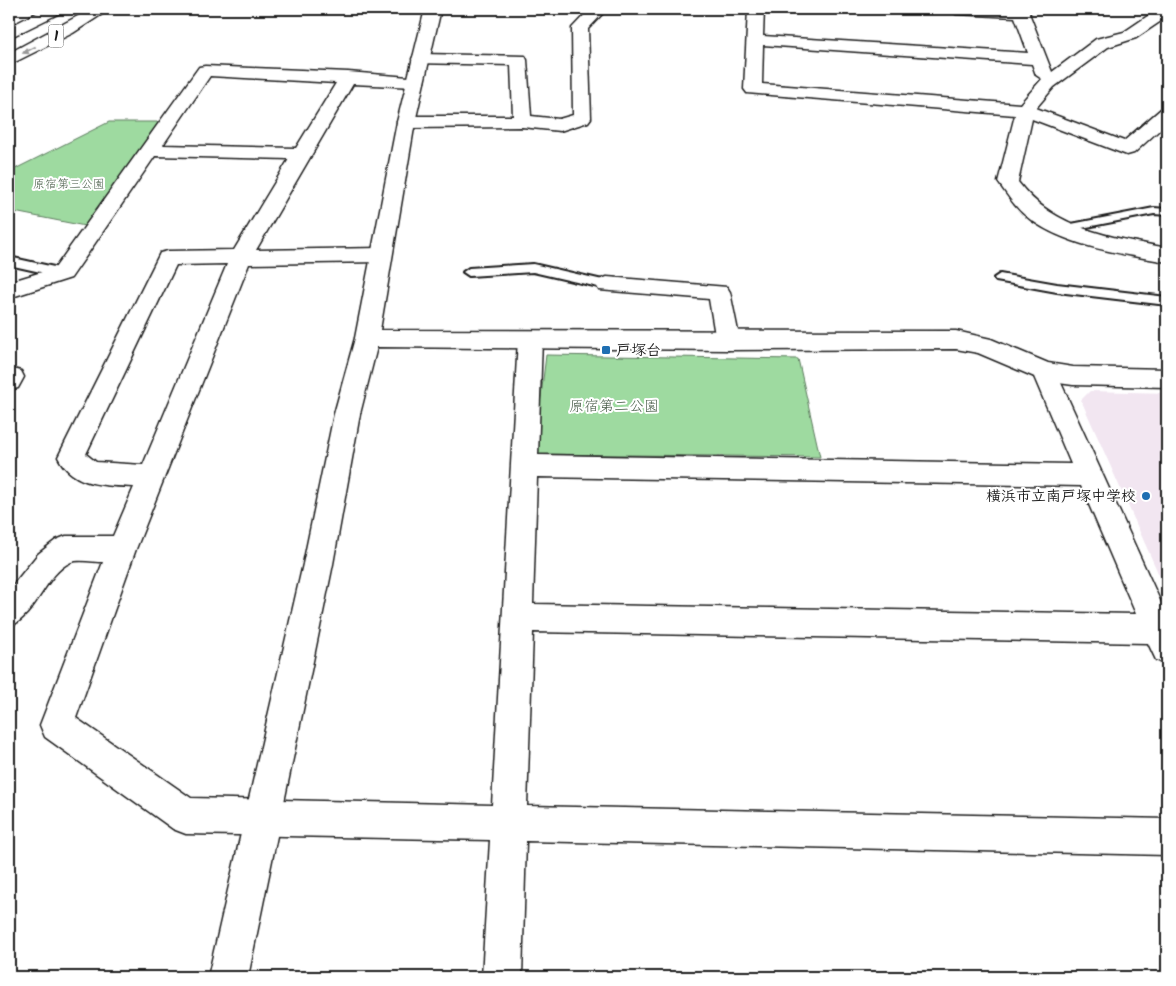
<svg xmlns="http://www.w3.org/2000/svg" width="1176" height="986" viewBox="0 0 1176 986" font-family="Kalam,'Klee One',sans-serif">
<rect width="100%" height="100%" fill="#fff"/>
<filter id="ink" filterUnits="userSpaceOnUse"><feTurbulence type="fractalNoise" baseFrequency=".02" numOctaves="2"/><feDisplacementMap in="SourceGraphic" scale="10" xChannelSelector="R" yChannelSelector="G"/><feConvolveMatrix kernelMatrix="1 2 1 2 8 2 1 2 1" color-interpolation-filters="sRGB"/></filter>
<g filter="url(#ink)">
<path fill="#f2e6f1" d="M 1090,391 L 1167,393 L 1167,593 L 1081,400 Z"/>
<g fill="#9edaa0" stroke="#5d7b5e">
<path d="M 109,122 L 161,122 L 85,226 L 9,211 L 9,172 Z"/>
<path d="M 546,355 L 798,359 L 820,457 L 534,454 Z"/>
</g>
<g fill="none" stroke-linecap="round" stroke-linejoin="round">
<g stroke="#1c1c1c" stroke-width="4">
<g id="service">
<path d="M 1154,208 L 1167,209 L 1167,215 L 1154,214 L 1061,232 L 1056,229 L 1061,226 Z"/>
<path d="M 9,257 L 63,269 L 69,273 L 63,277 L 9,265 Z"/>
<path d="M 533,264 L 607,281 L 613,285 L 607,289 L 533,272 L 469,276 L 463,272 L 469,268 Z"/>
<path d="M 1000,274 L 1057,284 L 1167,297 L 1167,305 L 1057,292 L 996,281 L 994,278 Z"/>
</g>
</g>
<g stroke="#1c1c1c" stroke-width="3">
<g id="minor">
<path d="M 590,9 L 607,9 L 588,29 L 591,118 L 588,122 L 560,131 L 522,127 L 406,128 L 399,126 L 397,122 L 399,118 L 406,116 L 513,116 L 511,65 L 414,63 L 412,59 L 414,55 L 420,54 L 525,56 L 527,60 L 531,116 L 559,119 L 573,115 L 572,28 Z"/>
<path d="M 748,9 L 764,9 L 763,36 L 1028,53 L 1015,17 L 956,14 L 948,9 L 1034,9 L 1029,13 L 1052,72 L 1096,39 L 1124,32 L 1158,9 L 1167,9 L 1167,17 L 1136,38 L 1108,47 L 1054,87 L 1036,108 L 1124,141 L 1161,109 L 1167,108 L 1167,123 L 1134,153 L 1127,155 L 1032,119 L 1018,182 C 1054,230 1112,237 1167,248 L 1167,262 C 1122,254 1069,247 1031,220 C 1017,210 1008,196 998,182 L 1015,115 L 747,93 L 744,89 ZM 763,45 L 1032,64 L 1036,75 L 1042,79 L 1020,104 L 762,84 Z"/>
<path d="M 205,66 L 348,72 L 421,78 L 424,82 L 421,86 L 415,87 L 353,84 L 256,250 L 381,248 L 389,250 L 392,255 L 389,260 L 381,262 L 249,264 L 136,549 L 76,718 L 191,798 L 492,805 L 518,339 L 522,333 L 530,331 L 538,333 L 542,339 L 538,455 L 1071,464 L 1032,372 L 1035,366 L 1044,363 L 1053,366 L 1056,372 L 1167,616 L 1167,665 L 1156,660 L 1148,643 L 533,632 L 527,806 L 1167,819 L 1167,855 L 526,841 L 522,977 L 482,977 L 490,840 L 186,834 L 173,829 L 45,737 L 40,725 L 103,562 C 94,562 79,559 71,562 C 45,573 37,616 9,627 L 9,590 L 38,554 L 56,540 L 66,536 L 113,536 L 134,487 C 104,485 73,487 58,457 L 160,253 L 168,251 L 234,250 L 289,159 L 155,156 L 71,278 L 9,298 L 9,282 L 55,268 L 199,67 ZM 210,76 L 336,83 L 296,148 L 163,145 ZM 227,264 L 143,465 L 96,462 L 86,454 L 176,265 ZM 537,477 L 1081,486 L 1136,614 L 533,604 Z"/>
<path d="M 607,277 L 727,287 L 730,292 L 740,341 L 736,347 L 728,350 L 720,347 L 716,341 L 709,299 L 599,290 L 596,285 L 599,280 Z"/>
<path d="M 9,368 L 21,371 L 24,377 L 18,388 L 9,390 Z"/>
</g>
</g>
<g stroke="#1c1c1c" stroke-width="3">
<path id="tertiary" d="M 425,9 L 441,9 L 415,122 L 380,330 L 956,331 L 991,339 L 1048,363 L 1073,367 L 1167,369 L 1167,387 L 1073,385 L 1044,381 L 978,353 L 956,349 L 728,350 L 377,347 L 360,414 L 333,564 L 248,977 L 208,977 L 303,564 L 334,414 L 355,338 L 397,122 Z"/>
</g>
<g stroke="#1c1c1c" stroke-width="3">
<g id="trunk">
<path d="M 44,9 L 64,9 L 62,12 L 9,38 L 9,27 Z"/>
<path d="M 91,9 L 110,9 L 73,33 L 9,65 L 9,53 Z"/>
</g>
</g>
<use href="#service" fill="#fff" fill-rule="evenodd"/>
<use href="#minor" fill="#fff" fill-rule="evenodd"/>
<use href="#tertiary" fill="#fff" fill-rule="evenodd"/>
<use href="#trunk" fill="#fff" fill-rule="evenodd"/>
</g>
<defs><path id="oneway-solid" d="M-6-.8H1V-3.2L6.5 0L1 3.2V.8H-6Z" transform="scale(1.25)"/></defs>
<use fill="#999" href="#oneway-solid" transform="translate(29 50) rotate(153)"/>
</g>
<g fill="#1f6fb2" stroke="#fff" stroke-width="2">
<rect x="601" y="345" width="10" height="10" rx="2.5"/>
<circle cx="1146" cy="496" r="5"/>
</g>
<g text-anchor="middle" stroke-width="4" stroke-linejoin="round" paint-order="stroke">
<g font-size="12" fill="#4a5e4a" stroke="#fff">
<text x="69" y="188">原宿第三公園</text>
</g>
<rect fill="#fff" stroke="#606060" stroke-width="1" x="48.5" y="24.5" width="15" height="23" rx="4"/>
<g font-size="14" font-weight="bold" fill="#1c1c1c">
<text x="56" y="41">1</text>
</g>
<g font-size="15" font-weight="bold" fill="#1c1c1c" stroke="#fff" text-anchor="start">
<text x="616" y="355">戸塚台</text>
<text x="1136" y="501" text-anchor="end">横浜市立南戸塚中学校</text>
</g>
<g font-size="15" fill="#4a5e4a" stroke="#fff">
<text x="614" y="411">原宿第二公園</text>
</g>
</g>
<rect width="1176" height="986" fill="none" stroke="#fff" stroke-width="30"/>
<rect x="15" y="15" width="1146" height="956" fill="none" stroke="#1c1c1c" stroke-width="2" filter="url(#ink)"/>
</svg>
